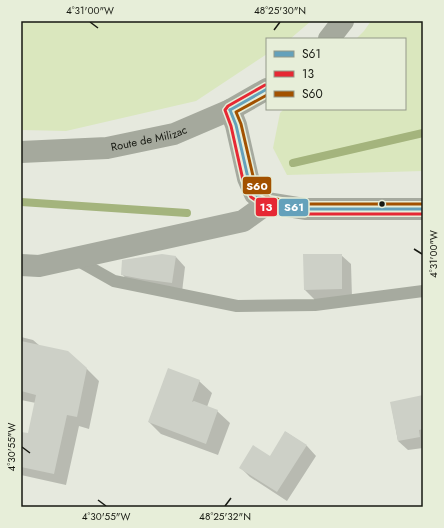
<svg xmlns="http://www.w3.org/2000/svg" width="444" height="528" viewBox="0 0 444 528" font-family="Jost,sans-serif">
<rect width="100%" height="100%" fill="#e6e9de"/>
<g fill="#dae7be">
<path d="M 21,21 L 311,21 L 290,39 L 267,39 L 267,54 L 196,101 L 66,131 L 21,130 Z"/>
<path d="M 371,21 L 423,21 L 423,171 L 287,175 L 273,148 L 280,113 L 284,109 L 405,109 L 405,39 L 356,39 L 364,31 Z"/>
</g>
<g fill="#0003">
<path d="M 341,255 L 351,264 L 352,298 L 315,300 L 305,290 Z"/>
<path d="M 176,257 L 185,267 L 182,292 L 131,284 L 122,274 Z"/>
<path d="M 21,337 L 33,340 L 40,346 L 87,369 L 99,381 L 89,429 L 79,426 L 66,485 L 21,475 L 21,433 L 29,434 L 36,403 L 21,400 Z"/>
<path d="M 199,381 L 212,393 L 207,407 L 217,411 L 230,423 L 218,455 L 161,434 L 149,422 Z"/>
<path d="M 423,396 L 423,448 L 408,450 L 398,441 L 391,403 Z"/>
<path d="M 286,432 L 307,446 L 316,456 L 287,501 L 250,477 L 241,468 L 270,457 Z"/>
</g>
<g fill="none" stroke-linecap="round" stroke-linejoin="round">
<g stroke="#a4b47d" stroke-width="8">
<path d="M 293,163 L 423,133"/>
<path d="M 21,202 L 187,213"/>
</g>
</g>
<g fill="#cdd0c7">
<path d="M 162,254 L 176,256 L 172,283 L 142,279 L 121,275 L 122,260 Z"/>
<path d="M 303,254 L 342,254 L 342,289 L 304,290 Z"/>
<path d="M 21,341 L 68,351 L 87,368 L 77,417 L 67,415 L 54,474 L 21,467 L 21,432 L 28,433 L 36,395 L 21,391 Z"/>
<path d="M 168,368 L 200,380 L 192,402 L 194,401 L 218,410 L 206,444 L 148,422 Z"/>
<path d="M 423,395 L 423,429 L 419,430 L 420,437 L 398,441 L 390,402 Z"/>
<path d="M 285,431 L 307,445 L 277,492 L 239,468 L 253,445 L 270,456 Z"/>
</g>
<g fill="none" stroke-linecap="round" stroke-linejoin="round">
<path stroke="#a6aa9f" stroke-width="12" d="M 75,259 L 114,281 L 237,306 L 315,305 L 423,291"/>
<path stroke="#a6aa9f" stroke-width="22" d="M 21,265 L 39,266 L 243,221 L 268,203"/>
<path stroke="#a6aa9f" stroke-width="22" d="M 230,110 L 236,125 L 248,178 L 255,194 L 268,203 L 305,209 L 423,209"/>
<g stroke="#a5a99d" stroke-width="22">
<path d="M 329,39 L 343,21"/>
<path id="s1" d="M 21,152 L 107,148 L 174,134 L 230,110 L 267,89"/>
</g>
<g stroke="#e7eed9" stroke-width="6">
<g id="bus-1">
<path d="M 230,110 L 236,125 L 248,178 L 255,194 L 268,203 L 305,209 L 423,209"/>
<path d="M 230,110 L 267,89"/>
</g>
</g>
<g stroke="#e7eed9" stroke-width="6">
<path id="bus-2" d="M 265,85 L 228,106 L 225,110 L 231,126 L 243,180 L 251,197 L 266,207 L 305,214 L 423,214"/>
</g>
<g stroke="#e7eed9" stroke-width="6">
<path id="bus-3" d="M 267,95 L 236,112 L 241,124 L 253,176 L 259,191 L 270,198 L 305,204 L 423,204"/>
</g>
<use href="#bus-1" stroke="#64a1bb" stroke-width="3"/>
<use href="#bus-2" stroke="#e62834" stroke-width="3"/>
<use href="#bus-3" stroke="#a25100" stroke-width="3"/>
</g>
<path fill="none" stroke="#171912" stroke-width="1.5" d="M 90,22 L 98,28M 274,30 L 280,22M 414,249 L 422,254M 22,447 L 30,453M 98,500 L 106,506M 225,506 L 231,498"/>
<circle fill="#171912" stroke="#e7eed9" stroke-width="1.5" cx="382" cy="204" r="3.5"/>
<g text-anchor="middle" stroke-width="3.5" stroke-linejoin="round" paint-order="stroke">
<g font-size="11" fill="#171912" stroke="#e7eed9">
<text dy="4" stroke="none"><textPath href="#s1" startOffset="129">Route de Milizac</textPath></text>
</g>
</g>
<g stroke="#e7eed9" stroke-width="1.5">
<rect x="242" y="176" width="30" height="19" rx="4" fill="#a25100"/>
<rect x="255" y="197" width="23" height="20" rx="4" fill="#e62834"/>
<rect x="278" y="198" width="31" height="19" rx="4" fill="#64a1bb"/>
</g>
<g font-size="11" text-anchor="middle" font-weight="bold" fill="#fff">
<text x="257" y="190">S60</text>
<text x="266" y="211">13</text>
<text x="294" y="211">S61</text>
</g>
<rect width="444" height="528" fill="none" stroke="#e7eed9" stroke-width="44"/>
<rect x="266" y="38" width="140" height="72" fill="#e7eed9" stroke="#949989"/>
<rect x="274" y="51" width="20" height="6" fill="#64a1bb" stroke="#949989"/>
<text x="302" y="58" font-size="12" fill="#171912">S61</text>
<rect x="274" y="71" width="20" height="6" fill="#e62834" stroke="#949989"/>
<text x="302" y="78" font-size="12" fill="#171912">13</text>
<rect x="274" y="91" width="20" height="6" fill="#a25100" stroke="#949989"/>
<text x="302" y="98" font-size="12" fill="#171912">S60</text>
<rect x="22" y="22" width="400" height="484" fill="none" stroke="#171912" stroke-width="1.5"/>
<g font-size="10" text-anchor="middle" fill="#171912">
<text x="90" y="14">4°31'00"W</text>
<text x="280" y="14">48°25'30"N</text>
<text transform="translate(433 254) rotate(-90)" y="4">4°31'00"W</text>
<text transform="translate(11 447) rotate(-90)" y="4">4°30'55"W</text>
<text x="106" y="520">4°30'55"W</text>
<text x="225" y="520">48°25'32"N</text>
</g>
</svg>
